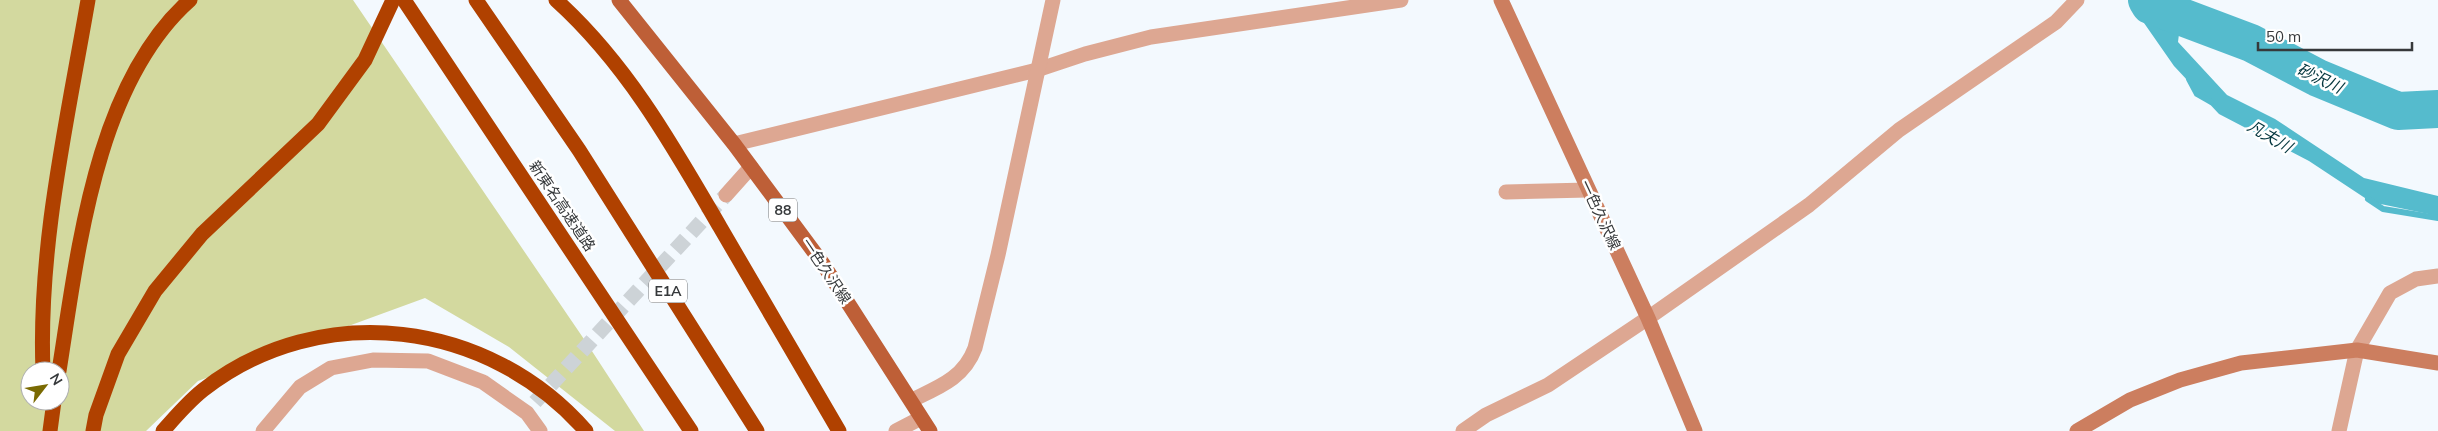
<svg xmlns="http://www.w3.org/2000/svg" width="2438" height="431" viewBox="0 0 2438 431" font-family="Mulish,'Noto Sans JP',sans-serif">
<rect width="100%" height="100%" fill="#f3f9fe"/>
<path fill="#d3d99f" fill-rule="evenodd" d="M 0,0 L 353,0 L 588,345 L 644,431 L 615,431 L 509,347 L 425,298 L 198,381 L 146,431 L 0,431 ZM 30,371 L 60,371 L 60,401 L 30,401 Z"/>
<path fill="#55bbcd" d="M 2128,0 L 2166,0 L 2179,34 L 2178,42 L 2227,95 L 2275,119 L 2364,178 L 2438,196 L 2438,216 L 2371,202 L 2309,161 L 2219,114 L 2174,66 Z"/>
<g fill="none" stroke-linecap="round" stroke-linejoin="round">
<g stroke="#55bbcd" stroke-width="6">
<path d="M 2189,79 L 2197,94 L 2211,102"/>
<path d="M 2368,199 L 2383,209 L 2438,218"/>
</g>
<path stroke="#55bbcd" stroke-width="38" d="M 2147,0 L 2150,5 L 2251,43 L 2318,78 L 2398,111 L 2438,109"/>
<path stroke="#cdd3d7" stroke-width="15" stroke-dasharray="15 8" stroke-linecap="butt" d="M 535,402 L 726,195"/>
<g stroke="#dda792" stroke-width="15">
<path d="M 734,144 L 1037,70 L 1085,54 L 1151,37 L 1401,0"/>
<path d="M 1506,192 L 1588,190"/>
<path d="M 726,195 L 751,167"/>
<path d="M 912,400 C 939,387 964,378 975,348 L 998,255 L 1053,0"/>
<path d="M 263,431 L 300,387 L 331,368 L 373,360 L 428,361 L 483,382 L 527,413 L 540,431"/>
<path d="M 896,431 L 921,418"/>
<path d="M 1463,431 L 1486,415 L 1548,385 L 1648,318 L 1809,205 L 1899,130 L 2056,22 L 2077,0"/>
<path d="M 2339,431 L 2357,350 L 2390,293 L 2416,279 L 2438,276"/>
</g>
<g stroke="#cc7e5f" stroke-width="15">
<path d="M 1501,0 L 1648,318 L 1695,431"/>
<path d="M 2077,431 L 2130,400 L 2180,380 L 2241,363 L 2357,350 L 2438,363"/>
</g>
<path stroke="#be5f37" stroke-width="15" d="M 619,0 L 734,144 L 823,264 L 930,431"/>
<g stroke="#b04100" stroke-width="15">
<path d="M 404,0 L 691,431"/>
<path d="M 476,0 L 579,150 L 757,431"/>
<path d="M 556,0 C 627,64 673,146 720,227 C 760,295 799,363 839,431"/>
<path d="M 43,371 C 38,246 67,122 88,0"/>
<path d="M 59,371 C 78,252 95,84 190,0"/>
<path d="M 50,431 L 54,401"/>
<path d="M 93,431 L 96,415 L 118,354 L 155,291 L 202,234 L 318,124 L 365,60 L 393,0"/>
<path d="M 163,431 C 175,417 188,402 203,390 C 321,298 489,320 586,431"/>
</g>
</g>
<g text-anchor="middle" stroke-width="5" stroke-linejoin="round" paint-order="stroke">
<g fill="#fff" stroke="#727476" stroke-width="1">
<rect x="769" y="198.5" width="28" height="23" rx="4"/>
<rect x="649" y="279.5" width="38" height="23" rx="4"/>
</g>
<g font-size="14" font-weight="bold" fill="#36393b">
<text x="783" y="215">88</text>
<text x="668" y="296">E1A</text>
</g>
<g font-size="15" fill="#36393b" stroke="#fff">
<text transform="translate(562 206) rotate(56)" y="5">新東名高速道路</text>
<text transform="translate(1600 215) rotate(65)" y="5">一色久沢線</text>
<text transform="translate(826 271) rotate(56)" y="5">一色久沢線</text>
</g>
<g font-size="16" font-style="italic" fill="#04363e" stroke="#fff">
<text transform="translate(2320 78) rotate(25)" y="6">砂沢川</text>
<text transform="translate(2270 136) rotate(30)" y="6">凡夫川</text>
</g>
</g>
<g transform="translate(45 386) rotate(59)"><circle r="24" fill="#ffffff" stroke="#afb0b1"/>
<path d="M0-4L9 19L0 12L-9 19Z" fill="#7a6a02"/>
<text y="-8" font-size="14" font-weight="bold" text-anchor="middle" fill="#36393b">N</text>
</g>
<path d="M2258 42v8h154v-8" fill="none" stroke="#36393b" stroke-width="2.5"/>
<text x="2266" y="42" font-size="15" fill="#36393b" stroke="#ffffff" stroke-width="4" paint-order="stroke">50 m</text>
</svg>
